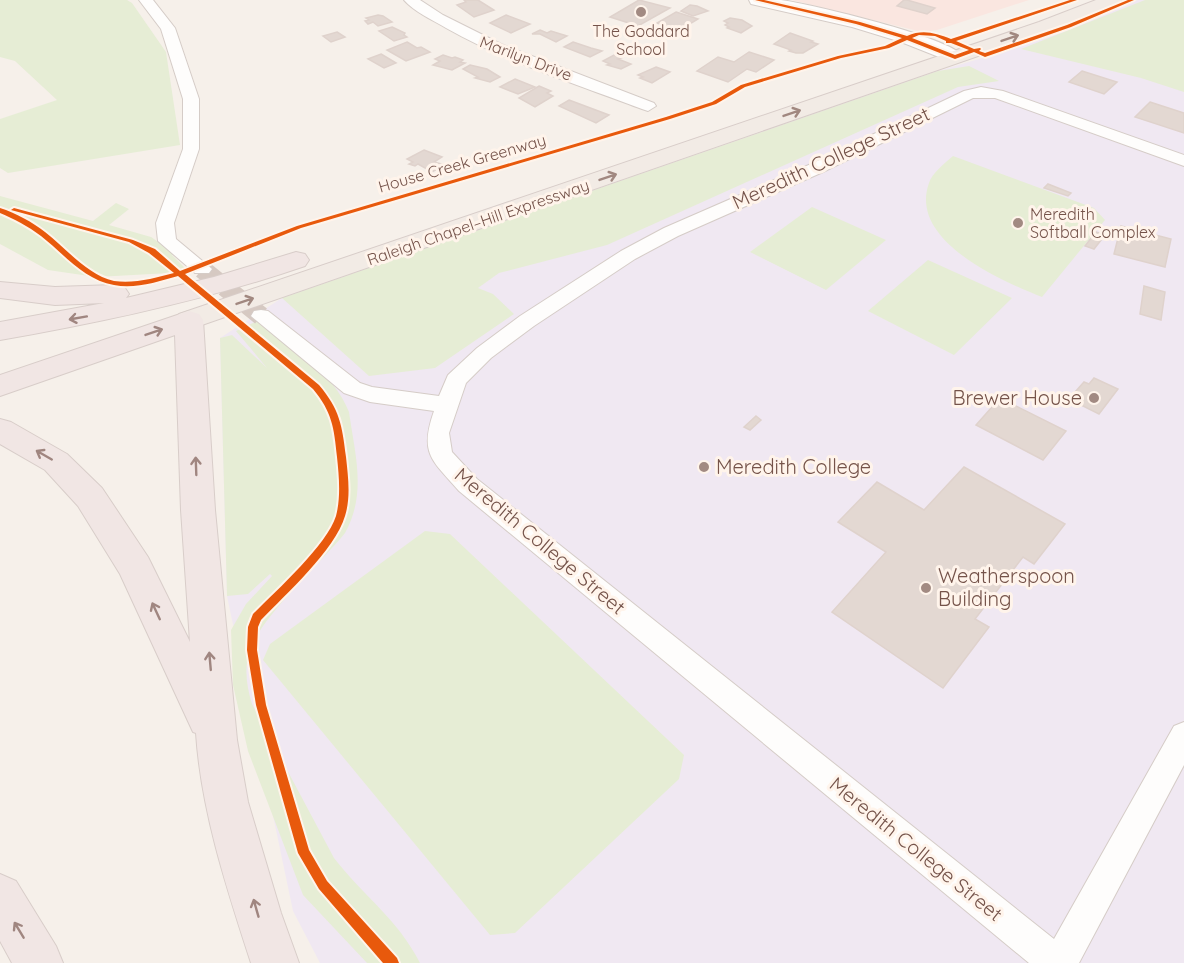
<svg xmlns="http://www.w3.org/2000/svg" width="1184" height="963" viewBox="0 0 1184 963" font-family="Quicksand,sans-serif">
<rect width="100%" height="100%" fill="#f6f0ea"/>
<path fill="#fae6e0" d="M 792,0 L 1029,0 L 937,30 L 922,32 Z"/>
<path fill="#f0e8f2" d="M 1138,0 L 1184,0 L 1184,963 L 320,963 L 293,911 L 227,596 L 220,338 L 282,298 L 938,71 L 1006,51 Z"/>
<g fill="#e6edd5">
<path d="M 0,0 L 127,0 L 132,3 L 166,52 L 180,145 L 8,173 L 0,168 L 0,119 L 57,100 L 15,61 L 0,57 Z"/>
<path d="M 1145,0 L 1184,0 L 1184,92 L 1141,78 L 1021,49 Z"/>
<path d="M 969,66 L 999,81 L 958,87 L 607,245 L 499,273 L 478,288 L 493,294 L 514,314 L 435,368 L 369,376 L 282,298 L 938,71 Z"/>
<path d="M 953,156 L 1094,208 L 1105,220 L 1042,297 C 1002,281 908,241 929,183 C 932,173 945,163 953,156 Z"/>
<path d="M 0,196 L 93,221 L 116,203 L 129,209 L 109,225 L 151,237 L 176,254 L 172,255 L 189,272 L 96,277 L 48,270 L 0,244 Z"/>
<path d="M 812,207 L 886,240 L 826,290 L 750,252 Z"/>
<path d="M 928,260 L 1012,298 L 954,355 L 868,311 Z"/>
<path d="M 257,321 C 289,347 334,372 349,412 C 355,455 367,493 345,533 C 320,564 259,618 249,653 C 244,671 247,687 252,704 L 334,858 C 364,897 397,918 420,963 L 367,963 L 303,895 L 248,751 L 233,685 L 231,630 L 246,604 L 272,576 L 270,574 L 248,594 L 227,596 L 220,338 L 232,335 L 267,368 L 236,331 Z"/>
<path d="M 425,531 L 450,534 L 684,755 L 679,779 L 515,933 L 490,935 L 263,660 L 270,644 Z"/>
</g>
<g fill="#e3d8d2" stroke="#dfd2cc" stroke-width="1.5">
<path d="M 464,0 L 478,0 L 494,10 L 474,17 L 457,5 L 466,2 Z"/>
<path d="M 639,0 L 670,8 L 638,26 L 610,17 Z"/>
<path d="M 904,0 L 907,0 L 935,8 L 927,14 L 897,6 Z"/>
<path d="M 690,5 L 697,6 L 708,11 L 693,16 L 681,11 Z"/>
<path d="M 676,12 L 698,19 L 680,30 L 657,23 Z"/>
<path d="M 378,15 L 383,16 L 392,22 L 378,26 L 373,22 L 368,24 L 365,21 L 369,20 L 366,18 Z"/>
<path d="M 506,15 L 530,24 L 511,33 L 490,23 Z"/>
<path d="M 730,18 L 742,20 L 752,26 L 741,33 L 727,28 L 729,27 L 725,25 L 728,23 L 724,21 Z"/>
<path d="M 392,27 L 405,33 L 404,35 L 407,37 L 394,41 L 379,31 Z"/>
<path d="M 540,30 L 547,33 L 551,31 L 567,36 L 556,42 L 540,34 L 532,34 Z"/>
<path d="M 337,32 L 345,37 L 331,42 L 323,36 Z"/>
<path d="M 790,33 L 813,41 L 811,42 L 818,44 L 803,53 L 796,53 L 789,51 L 791,50 L 774,44 Z"/>
<path d="M 407,42 L 417,48 L 421,47 L 430,52 L 406,61 L 387,50 Z"/>
<path d="M 573,42 L 591,48 L 602,51 L 590,57 L 564,47 Z"/>
<path d="M 749,52 L 774,60 L 756,72 L 747,69 L 728,82 L 697,71 L 718,57 L 734,62 Z"/>
<path d="M 381,54 L 396,63 L 384,68 L 368,59 Z"/>
<path d="M 443,55 L 452,58 L 455,57 L 463,60 L 460,62 L 465,63 L 452,70 L 433,65 L 440,61 L 435,59 Z"/>
<path d="M 614,55 L 621,58 L 618,59 L 631,64 L 621,69 L 607,65 L 610,64 L 603,61 Z"/>
<path d="M 470,65 L 487,69 L 500,77 L 490,82 L 475,78 L 478,77 L 463,69 Z"/>
<path d="M 656,67 L 670,72 L 652,83 L 640,78 L 643,77 L 638,75 Z"/>
<path d="M 1082,71 L 1117,82 L 1104,94 L 1069,82 Z"/>
<path d="M 515,79 L 535,87 L 518,94 L 500,87 Z"/>
<path d="M 539,86 L 551,91 L 547,93 L 553,96 L 535,107 L 519,98 Z"/>
<path d="M 569,100 L 609,115 L 596,123 L 559,106 Z"/>
<path d="M 1150,102 L 1184,113 L 1184,133 L 1135,117 Z"/>
<path d="M 424,150 L 442,157 L 434,162 L 445,165 L 432,172 L 418,164 L 415,166 L 409,164 L 413,162 L 407,159 Z"/>
<path d="M 1048,184 L 1071,193 L 1068,196 L 1044,188 Z"/>
<path d="M 1121,226 L 1171,239 L 1165,267 L 1114,254 Z"/>
<path d="M 1096,232 L 1105,235 L 1094,249 L 1085,246 Z"/>
<path d="M 1144,286 L 1165,292 L 1161,320 L 1140,314 Z"/>
<path d="M 1094,378 L 1118,389 L 1099,414 L 1073,401 L 1078,394 L 1075,392 L 1084,382 L 1089,384 Z"/>
<path d="M 1000,398 L 1066,431 L 1043,460 L 976,425 Z"/>
<path d="M 756,416 L 761,420 L 750,430 L 744,427 Z"/>
<path d="M 964,467 L 1065,524 L 1034,564 L 1023,557 L 975,619 L 989,627 L 943,688 L 832,612 L 886,552 L 838,522 L 877,482 L 924,510 Z"/>
</g>
<g fill="none" stroke-linecap="round" stroke-linejoin="round">
<path stroke="#d6c9c2" stroke-width="19" stroke-dasharray="19 10" stroke-linecap="butt" d="M 202,269 L 261,316"/>
<g stroke="#d5ccc7" stroke-width="2">
<g id="minor">
<path d="M 139,0 L 153,0 L 175,28 L 199,99 L 199,149 L 174,223 L 176,239 L 212,269 L 209,273 L 195,273 L 158,241 L 156,223 L 183,149 L 183,99 L 161,29 Z"/>
<path d="M 404,0 L 420,0 L 443,15 L 501,44 L 654,103 L 656,106 L 648,111 L 642,109 C 576,84 508,63 446,28 C 433,20 414,12 404,0 Z"/>
<path d="M 981,87 L 1003,91 L 1184,155 L 1184,166 L 995,98 L 973,98 L 823,172 L 678,236 L 635,259 L 534,326 L 491,358 L 466,383 L 449,433 L 452,452 L 477,479 L 1054,939 L 1174,726 L 1184,722 L 1184,765 L 1079,963 L 1029,963 L 459,491 C 432,460 419,454 434,411 L 370,402 L 344,393 L 251,316 L 254,311 L 261,310 L 268,311 L 360,383 L 372,387 L 439,396 L 448,375 L 477,348 L 520,316 L 621,251 L 664,228 L 811,164 L 964,91 Z"/>
</g>
</g>
<g stroke="#d5ccc7" stroke-width="2">
<path id="tertiary" d="M 749,0 C 759,0 770,0 781,0 C 810,4 951,37 964,57 L 961,61 L 949,61 L 901,42 L 852,27 L 751,4 Z"/>
</g>
<g stroke="#d8cdc9" stroke-width="2">
<path id="primary" d="M 1096,0 L 1122,0 L 1119,4 L 1053,30 L 199,326 L 189,329 L 179,326 L 175,320 L 179,314 L 1039,22 Z"/>
</g>
<g stroke="#d8cdc9" stroke-width="2">
<g id="motorway">
<path d="M 296,252 L 305,254 L 309,260 L 305,266 C 206,300 104,322 0,340 L 0,322 L 104,303 L 55,305 L 0,298 L 0,282 L 55,287 L 115,285 L 125,288 L 129,294 L 126,298 L 214,277 Z"/>
<path d="M 189,311 L 199,314 L 203,320 L 215,510 L 237,740 L 248,802 L 281,913 L 299,963 L 251,963 C 227,889 201,811 196,733 L 193,732 L 120,574 L 78,506 L 45,470 L 0,444 L 0,419 L 11,422 L 67,454 L 102,488 L 148,557 L 190,642 L 181,510 L 175,335 L 0,396 L 0,375 Z"/>
<path d="M 0,874 L 16,881 L 56,946 L 63,963 L 12,963 L 0,941 Z"/>
</g>
</g>
<use href="#minor" fill="#fefdfc" fill-rule="evenodd"/>
<use href="#tertiary" fill="#fefdfc" fill-rule="evenodd"/>
<use href="#primary" fill="#f2ebe5" fill-rule="evenodd"/>
<use href="#motorway" fill="#f1e6e4" fill-rule="evenodd"/>
<g stroke="#fff4eb" stroke-width="4">
<path id="cycleway" d="M 755,0 L 764,0 L 860,22 L 907,36 C 923,29 935,33 951,39 L 1070,0 L 1077,0 L 956,41 L 974,49 L 980,48 L 981,49 L 979,51 L 985,53 L 1067,25 L 1128,0 L 1134,0 L 1071,27 L 985,57 L 974,52 L 955,59 L 907,40 L 889,48 L 841,58 L 745,87 L 716,104 L 670,119 L 301,228 L 185,274 L 319,385 C 340,410 342,425 346,457 C 348,476 351,497 345,516 C 335,550 286,594 261,620 L 258,627 L 257,650 L 266,705 L 309,850 L 327,881 L 397,958 L 399,963 L 383,963 L 319,889 L 298,853 L 256,705 L 247,650 L 248,627 L 253,614 C 276,591 327,545 336,516 C 341,497 339,476 337,457 C 334,427 332,412 313,389 L 178,276 C 157,282 135,289 114,285 C 84,280 63,253 41,236 C 28,226 14,219 0,213 L 0,208 C 16,213 32,222 45,232 C 66,248 87,275 114,281 C 134,284 155,278 174,273 L 149,253 L 129,242 L 11,210 L 14,208 L 133,240 L 155,249 L 180,271 L 297,226 L 666,117 L 712,102 L 741,85 L 838,56 L 885,46 L 902,38 L 856,24 ZM 919,35 L 935,36 L 946,41 L 946,43 L 951,43 L 969,50 L 955,55 L 912,38 Z"/>
</g>
<use href="#cycleway" fill="#e8590c" fill-rule="evenodd"/>
</g>
<defs><path id="oneway-shaft" d="M-6 0H5M1.5-3L5.5 0L1.5 3" fill="none" stroke-width="1.6" stroke-linecap="round" stroke-linejoin="round" transform="scale(1.5)"/></defs>
<g stroke="#a18880">
<use href="#oneway-shaft" transform="translate(1010 38) rotate(-19)"/>
<use href="#oneway-shaft" transform="translate(792 113) rotate(-19)"/>
<use href="#oneway-shaft" transform="translate(608 177) rotate(-19)"/>
<use href="#oneway-shaft" transform="translate(245 301) rotate(-19)"/>
</g>
<g stroke="#a08680">
<use href="#oneway-shaft" transform="translate(78 318) rotate(170)"/>
<use href="#oneway-shaft" transform="translate(154 332) rotate(-19)"/>
<use href="#oneway-shaft" transform="translate(44 455) rotate(-150)"/>
<use href="#oneway-shaft" transform="translate(196 466) rotate(-92)"/>
<use href="#oneway-shaft" transform="translate(156 611) rotate(-115)"/>
<use href="#oneway-shaft" transform="translate(210 661) rotate(-95)"/>
<use href="#oneway-shaft" transform="translate(256 908) rotate(-106)"/>
<use href="#oneway-shaft" transform="translate(19 930) rotate(-121)"/>
</g>
<g fill="#a28a82" stroke="#fff4eb" stroke-width="2">
<circle cx="641" cy="12" r="6"/>
<circle cx="1018" cy="223" r="6"/>
<circle cx="1094" cy="398" r="6"/>
<circle cx="704" cy="467" r="6"/>
<circle cx="926" cy="588" r="6"/>
</g>
<g text-anchor="middle" stroke-width="6" stroke-linejoin="round" paint-order="stroke">
<g font-size="16" fill="#75534a" stroke="#fff4eb">
<text x="641" y="37">The Goddard<tspan x="641" dy="18">School</tspan></text>
<text x="1030" y="220" text-anchor="start">Meredith<tspan x="1030" dy="18">Softball Complex</tspan></text>
</g>
<g font-size="16" fill="#75534a" stroke="#fff4eb">
<text transform="translate(526 58) rotate(21)" y="6">Marilyn Drive</text>
<text transform="translate(462 163) rotate(-16)" y="6">House Creek Greenway</text>
<text transform="translate(478 222) rotate(-19)" y="6">Raleigh Chapel–Hill Expressway</text>
</g>
<g font-size="20" fill="#75534a" stroke="#fff4eb">
<text transform="translate(831 158) rotate(-25)" y="7">Meredith College Street</text>
<text transform="translate(540 541) rotate(40)" y="7">Meredith College Street</text>
<text transform="translate(916 849) rotate(39)" y="7">Meredith College Street</text>
</g>
<g font-size="20" fill="#75534a" stroke="#fff4eb" text-anchor="start">
<text x="1082" y="405" text-anchor="end">Brewer House</text>
<text x="716" y="474">Meredith College</text>
<text x="938" y="583">Weatherspoon<tspan x="938" dy="23">Building</tspan></text>
</g>
</g>
</svg>
